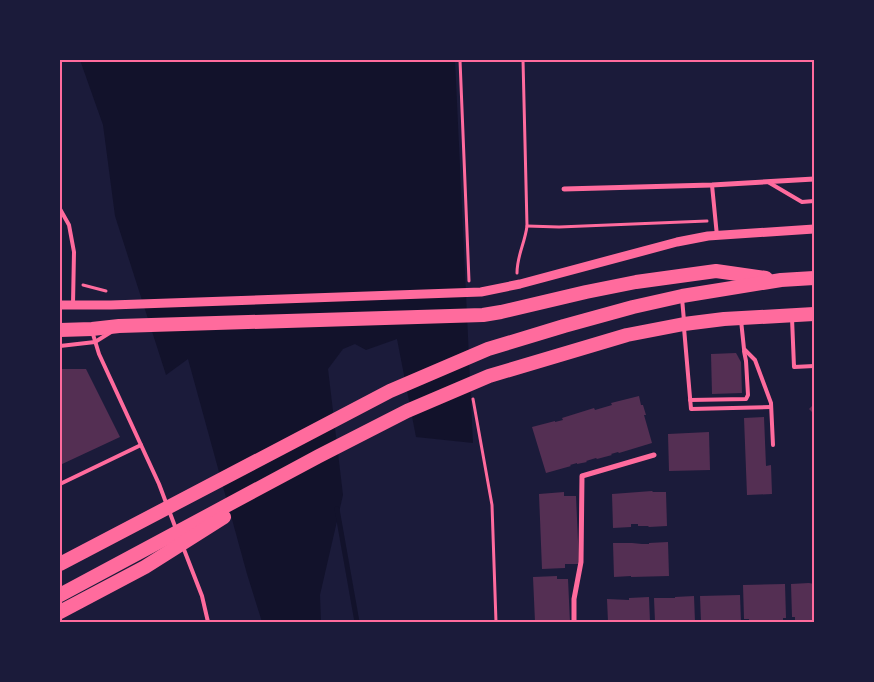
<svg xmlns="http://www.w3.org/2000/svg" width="874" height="682" viewBox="0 0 874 682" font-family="Barlow,sans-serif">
<rect width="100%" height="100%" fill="#1b1b3a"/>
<path fill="#12122b" d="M 80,60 L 455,60 L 473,443 L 416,437 L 397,339 L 366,350 L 355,344 L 343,349 L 328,369 L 343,495 L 320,595 L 321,622 L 262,622 L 247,574 L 188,359 L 166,375 L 115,216 L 103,125 Z"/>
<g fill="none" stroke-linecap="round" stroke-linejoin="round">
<path stroke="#12122b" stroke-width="5" d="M 337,509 L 357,622"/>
</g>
<g fill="#542f53">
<path d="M 736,353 L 741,362 L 742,393 L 712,394 L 711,354 Z"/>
<path d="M 60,369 L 86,369 L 120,437 L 60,465 Z"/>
<path d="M 639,396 L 641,405 L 643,405 L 646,415 L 644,415 L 652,443 L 619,453 L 618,452 L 611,454 L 612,455 L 597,459 L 596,458 L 586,461 L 587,462 L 577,464 L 577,463 L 570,465 L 571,466 L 546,473 L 532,427 L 555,421 L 555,422 L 563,420 L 562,418 L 594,408 L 595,410 L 612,405 L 611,403 Z"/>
<path d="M 814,404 L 814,414 L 809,409 Z"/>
<path d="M 764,417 L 766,466 L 771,465 L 772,494 L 747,495 L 744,418 Z"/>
<path d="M 709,432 L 710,470 L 669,471 L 668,434 Z"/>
<path d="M 652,491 L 653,492 L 666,492 L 667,526 L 649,527 L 648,526 L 638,526 L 638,524 L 631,524 L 631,527 L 613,528 L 612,494 Z"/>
<path d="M 564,492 L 564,496 L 576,496 L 579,564 L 565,564 L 565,568 L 542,569 L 539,494 Z"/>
<path d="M 668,542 L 669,576 L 631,577 L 631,576 L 614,577 L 613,543 L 632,543 L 642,544 L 649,544 L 649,543 Z"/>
<path d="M 557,576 L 557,579 L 568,579 L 570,622 L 535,622 L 533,577 Z"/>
<path d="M 809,583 L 814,584 L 814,618 L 812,619 L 812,621 L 795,622 L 795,617 L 792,617 L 791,584 Z"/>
<path d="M 785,584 L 786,618 L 783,618 L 783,621 L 767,622 L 767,620 L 766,620 L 766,622 L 749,622 L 749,619 L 744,619 L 743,585 Z"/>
<path d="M 740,595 L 741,622 L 701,622 L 700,596 Z"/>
<path d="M 694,596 L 695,622 L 655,622 L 654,598 L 675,598 L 675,597 Z"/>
<path d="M 649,597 L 650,622 L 608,622 L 607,599 L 629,600 L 629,598 Z"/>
</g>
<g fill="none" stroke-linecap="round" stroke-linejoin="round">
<g stroke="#ff6b9d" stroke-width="3">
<path d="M 460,60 L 469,281"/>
<path d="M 527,226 L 559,227 L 707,221"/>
<path d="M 517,273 C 517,255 525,243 527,226 L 523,60"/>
<path d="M 83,285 L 106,291"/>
<path d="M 473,399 L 492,505 L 496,622"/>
</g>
<g stroke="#ff6b9d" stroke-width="4">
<path d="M 768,182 L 802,202 L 814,201"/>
<path d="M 712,185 L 717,236"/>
<path d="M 60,209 L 69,225 L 74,252 L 73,304"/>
<path d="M 682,298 L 684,321"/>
<path d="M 792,318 L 794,367 L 814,366"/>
<path d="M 741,320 L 744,349 L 755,360 L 771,403 L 773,445"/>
<path d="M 684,328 L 691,409 L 771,407"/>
<path d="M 92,331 L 99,354 L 159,484 L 176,529"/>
<path d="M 60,346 L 95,342 L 111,332"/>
<path d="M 690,400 L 746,399 L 748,395 L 746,361 L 744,351"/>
<path d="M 60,484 L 141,445"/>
<path d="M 183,547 L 202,596 L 208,622"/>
</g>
<g stroke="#ff6b9d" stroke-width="5">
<path d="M 564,189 L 712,185 L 814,179"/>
<path d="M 574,622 L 574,599 L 581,562 L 582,476 L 654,455"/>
</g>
<path stroke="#ff6b9d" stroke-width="9" d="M 60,305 L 111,305 L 481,292 L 520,284 L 677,242 L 708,236 L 814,229"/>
<g stroke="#ff6b9d" stroke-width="14">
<path d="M 60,330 L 92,329 L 119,326 L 483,315 L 501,312 L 586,292 L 636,282 L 716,271 L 766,278"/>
<path d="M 60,564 L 390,391 L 488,349 L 564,326 L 633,307 L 682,296 L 781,280 L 814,278"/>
<path d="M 60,595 L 319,456 L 407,411 L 489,376 L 627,335 L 684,324 L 724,319 L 814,314"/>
<path d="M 60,612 L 145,567 L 224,517"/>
</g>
</g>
<rect width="874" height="682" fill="none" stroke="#1b1b3a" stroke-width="122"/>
<rect x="61" y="61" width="752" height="560" fill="none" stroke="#ff6b9d" stroke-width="2"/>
</svg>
